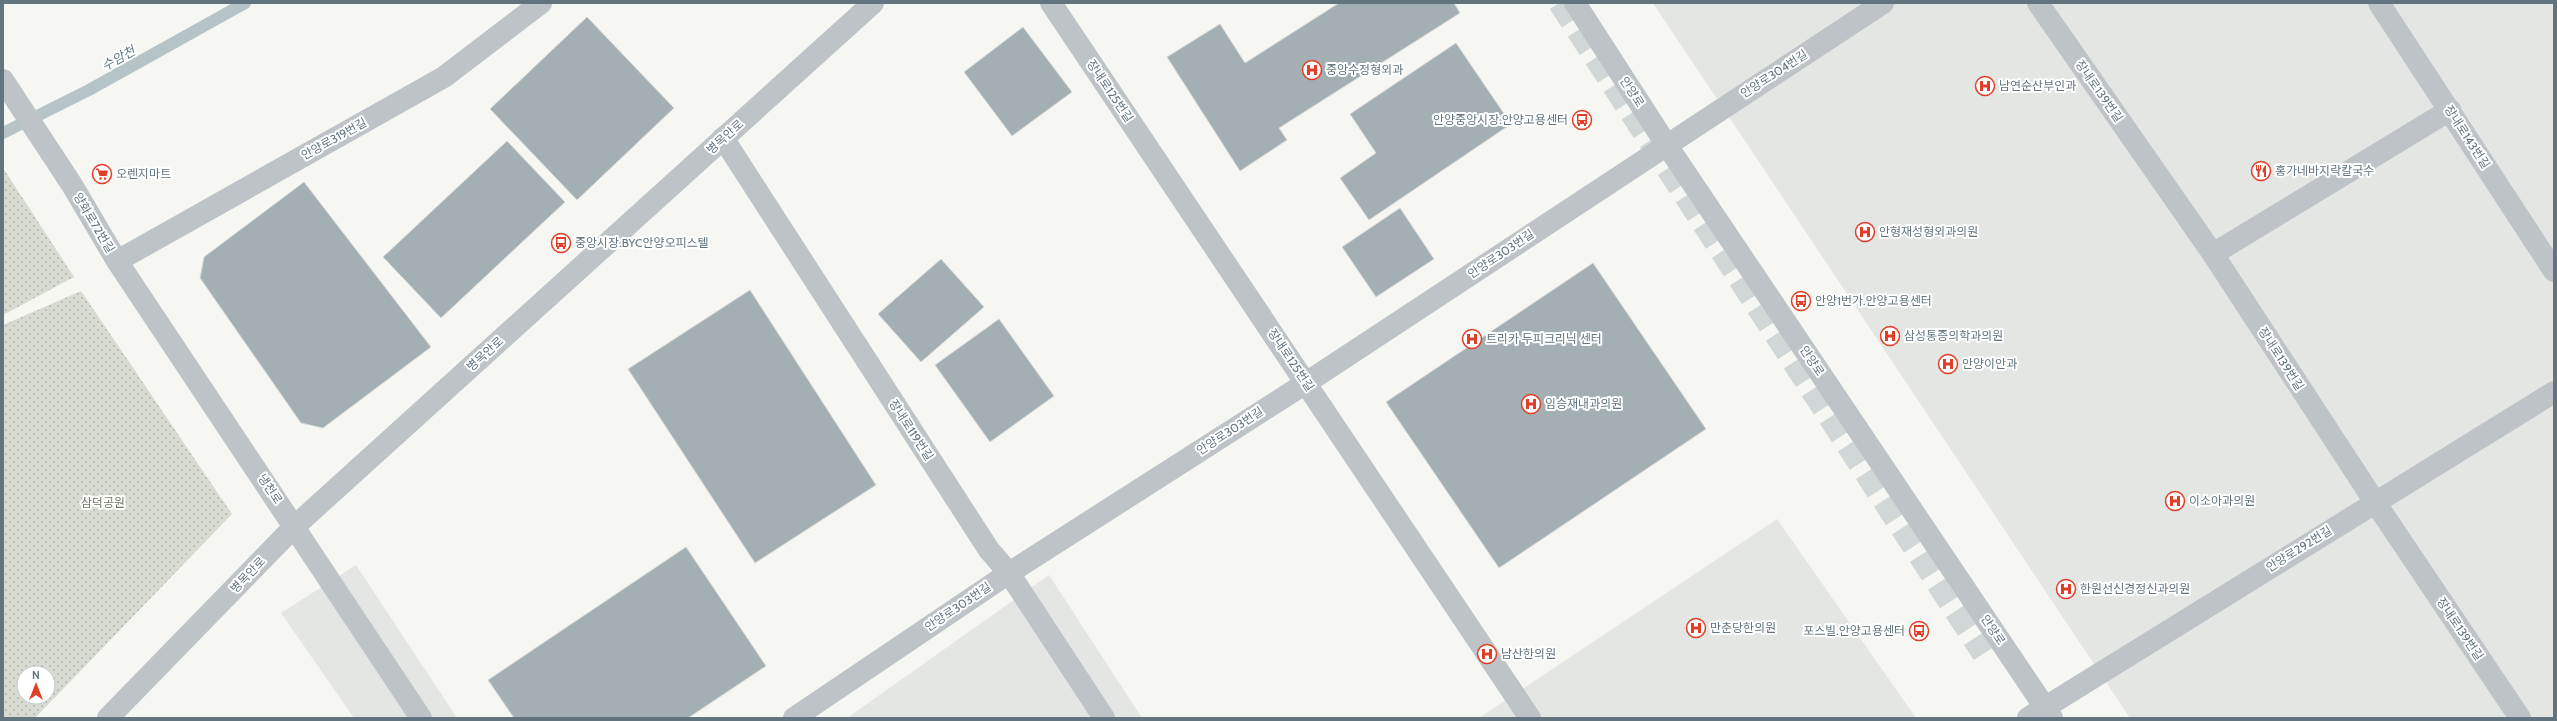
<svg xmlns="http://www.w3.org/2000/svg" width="2557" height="721" viewBox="0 0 2557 721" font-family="Cabin,'Noto Sans KR',sans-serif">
<defs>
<pattern id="green-dots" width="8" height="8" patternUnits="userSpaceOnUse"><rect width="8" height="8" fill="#d7dbd2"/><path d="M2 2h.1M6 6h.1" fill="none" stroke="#b2b6b0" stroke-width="1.8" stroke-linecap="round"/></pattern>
</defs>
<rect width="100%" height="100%" fill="#f6f6f3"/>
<g fill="#e4e6e4">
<path d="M 1653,3 L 2554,3 L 2554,718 L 2130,718 Z"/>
<path d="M 1777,519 L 1916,718 L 1479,718 Z"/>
<path d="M 356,565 L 457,718 L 354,718 L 281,613 Z"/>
<path d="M 1049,575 L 1142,718 L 847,718 Z"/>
</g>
<g fill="url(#green-dots)" fill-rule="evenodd">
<path d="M 3,168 L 74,277 L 3,315 Z"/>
<path d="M 81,291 L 232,514 L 35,718 L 3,718 L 3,325 ZM 24,673 L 48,673 L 48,697 L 24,697 Z"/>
</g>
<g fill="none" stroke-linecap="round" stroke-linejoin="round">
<path stroke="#b6c4c7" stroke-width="12" d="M 3,133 L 89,90 L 245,3"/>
</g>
<g fill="#a4afb3" stroke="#d8d8d6">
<path d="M 1339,3 L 1454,3 L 1460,13 L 1279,128 L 1287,140 L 1240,171 L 1167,57 L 1220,24 L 1245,63 Z"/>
<path d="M 587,17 L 674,108 L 577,200 L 490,109 Z"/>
<path d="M 1023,27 L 1072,92 L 1012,136 L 964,72 Z"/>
<path d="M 1456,43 L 1511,124 L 1369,220 L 1340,178 L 1376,153 L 1350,114 Z"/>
<path d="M 507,141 L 565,202 L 441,318 L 383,257 Z"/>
<path d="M 304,182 L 431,347 L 323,428 L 301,423 L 200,278 L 204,257 Z"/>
<path d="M 1400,208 L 1434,259 L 1376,297 L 1342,247 Z"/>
<path d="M 941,259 L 984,307 L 921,362 L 878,314 Z"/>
<path d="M 1593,263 L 1706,429 L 1499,568 L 1386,402 Z"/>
<path d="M 750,290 L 876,485 L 755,563 L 628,369 Z"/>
<path d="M 999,319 L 1054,396 L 990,442 L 935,365 Z"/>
<path d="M 686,547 L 766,666 L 688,718 L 514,718 L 488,680 Z"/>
</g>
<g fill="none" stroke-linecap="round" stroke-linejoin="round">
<path stroke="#d1d6d6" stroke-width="22" stroke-dasharray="22 11" stroke-linecap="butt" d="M 1559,3 L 1983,654"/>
<g stroke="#bdc3c6" stroke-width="22">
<path d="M 1051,3 L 1530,718"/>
<path d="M 2038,3 L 2213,254 L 2375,502 L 2520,718"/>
<path d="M 2379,3 L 2554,271"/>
<path d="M 3,80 L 72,185 L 117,261 L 444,77 L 541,3"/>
<path d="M 723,138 L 989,550 L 1009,573 L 1104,718"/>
<path d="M 2213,254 L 2450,110"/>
<path d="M 794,718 L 1009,573 L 1306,383 L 1883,3"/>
<path d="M 2028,718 L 2554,392"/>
</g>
<g stroke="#bdc3c6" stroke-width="22">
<path d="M 1575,3 L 1666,144 L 2052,718"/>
<path d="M 117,261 L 421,718"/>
<path d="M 108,718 L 295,526 L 873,3"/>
</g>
</g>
<defs>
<g id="hospital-ring" transform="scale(1)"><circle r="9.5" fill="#fff" stroke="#e13e28" stroke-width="1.5"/><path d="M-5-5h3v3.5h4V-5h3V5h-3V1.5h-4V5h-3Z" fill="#e13e28"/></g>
<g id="bus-ring" transform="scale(1)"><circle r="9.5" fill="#fff" stroke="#e13e28" stroke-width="1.5"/><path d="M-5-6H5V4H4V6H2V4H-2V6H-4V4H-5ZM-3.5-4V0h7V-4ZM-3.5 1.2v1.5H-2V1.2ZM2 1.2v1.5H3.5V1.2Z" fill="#e13e28"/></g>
<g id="restaurant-ring" transform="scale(1)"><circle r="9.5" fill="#fff" stroke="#e13e28" stroke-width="1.5"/><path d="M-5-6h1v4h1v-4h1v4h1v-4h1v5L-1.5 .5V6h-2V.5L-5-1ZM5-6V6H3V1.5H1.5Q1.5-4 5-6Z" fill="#e13e28"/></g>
<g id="supermarket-ring" transform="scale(1)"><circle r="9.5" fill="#fff" stroke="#e13e28" stroke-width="1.5"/><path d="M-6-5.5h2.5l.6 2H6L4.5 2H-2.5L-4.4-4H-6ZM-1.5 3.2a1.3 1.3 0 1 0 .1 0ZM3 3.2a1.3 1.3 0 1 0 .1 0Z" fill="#e13e28"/></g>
</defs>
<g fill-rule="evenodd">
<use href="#hospital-ring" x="1312" y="70"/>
<use href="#hospital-ring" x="1985" y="86"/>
<use href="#bus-ring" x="1582" y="120"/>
<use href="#restaurant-ring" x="2261" y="171"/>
<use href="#supermarket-ring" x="102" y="174"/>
<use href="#hospital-ring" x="1865" y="232"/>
<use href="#bus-ring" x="561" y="243"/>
<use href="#bus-ring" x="1801" y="301"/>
<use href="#hospital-ring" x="1890" y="336"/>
<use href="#hospital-ring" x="1472" y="339"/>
<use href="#hospital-ring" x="1948" y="364"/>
<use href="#hospital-ring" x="1531" y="404"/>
<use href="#hospital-ring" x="2175" y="501"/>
<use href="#hospital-ring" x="2066" y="589"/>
<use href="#hospital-ring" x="1696" y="628"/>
<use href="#bus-ring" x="1919" y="631"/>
<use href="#hospital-ring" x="1487" y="654"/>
</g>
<g text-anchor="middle" stroke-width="4" stroke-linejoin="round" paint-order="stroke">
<g font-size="12" fill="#62757e" stroke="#fff" text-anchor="start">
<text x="1326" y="74">중앙수정형외과</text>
<text x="1999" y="90">남연순산부인과</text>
<text x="1568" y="124" text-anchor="end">안양중앙시장.안양고용센터</text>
<text x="2275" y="175">홍가네바지락칼국수</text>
<text x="116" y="178">오렌지마트</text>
<text x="1879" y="236">안형재성형외과의원</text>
<text x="575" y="247">중앙시장.BYC안양오피스텔</text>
<text x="1815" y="305">안양1번가.안양고용센터</text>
<text x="1904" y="340">삼성통증의학과의원</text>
<text x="1486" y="343">트리카 두피크리닉 센터</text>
<text x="1962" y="368">안양이안과</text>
<text x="1545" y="408">임승재내과의원</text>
<text x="2189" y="505">이소아과의원</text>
<text x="2080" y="593">한원선신경정신과의원</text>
<text x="1710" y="632">만춘당한의원</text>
<text x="1905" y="635" text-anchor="end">포스빌.안양고용센터</text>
<text x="1501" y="658">남산한의원</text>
</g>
<g font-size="12" fill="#62757e" stroke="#fff">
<text transform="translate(1774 74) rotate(-33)" y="4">안양로304번길</text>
<text transform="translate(1110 91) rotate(56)" y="4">장내로125번길</text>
<text transform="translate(2099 91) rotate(55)" y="4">장내로139번길</text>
<text transform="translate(1632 92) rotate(57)" y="4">안양로</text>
<text transform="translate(725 137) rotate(-42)" y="4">병목안로</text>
<text transform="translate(2467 137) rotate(57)" y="4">장내로143번길</text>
<text transform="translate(334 139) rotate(-29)" y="4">안양로319번길</text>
<text transform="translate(94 223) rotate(59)" y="4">양화로72번길</text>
<text transform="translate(1501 254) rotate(-34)" y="4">안양로303번길</text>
<text transform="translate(485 354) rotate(-42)" y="4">병목안로</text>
<text transform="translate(2281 359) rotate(57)" y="4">장내로139번길</text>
<text transform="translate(1291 360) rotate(56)" y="4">장내로125번길</text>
<text transform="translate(1812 361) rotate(56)" y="4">안양로</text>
<text transform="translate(911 430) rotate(57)" y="4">장내로119번길</text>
<text transform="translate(1230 431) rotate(-33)" y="4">안양로303번길</text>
<text transform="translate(270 489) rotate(56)" y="4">냉천로</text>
<text transform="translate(2299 549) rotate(-32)" y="4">안양로292번길</text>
<text transform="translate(248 575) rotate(-46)" y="4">병목안로</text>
<text transform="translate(958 607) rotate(-34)" y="4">안양로303번길</text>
<text transform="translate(2460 629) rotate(56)" y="4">장내로139번길</text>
<text transform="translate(1993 630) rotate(56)" y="4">안양로</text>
</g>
<g font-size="12" fill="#6c7b64" stroke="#fff">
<text x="103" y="507">삼덕공원</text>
</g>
<g font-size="13" font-style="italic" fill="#617b80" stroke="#fff">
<text transform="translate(118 58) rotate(-29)" y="5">수암천</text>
</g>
</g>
<rect width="2557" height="721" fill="none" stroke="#62757e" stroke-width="8"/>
<g transform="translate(36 685)"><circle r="19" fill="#ffffff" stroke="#c0c8cb"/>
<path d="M0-3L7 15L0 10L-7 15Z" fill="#e13e28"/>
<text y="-6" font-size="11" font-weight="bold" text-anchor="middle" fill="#62757e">N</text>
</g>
</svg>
